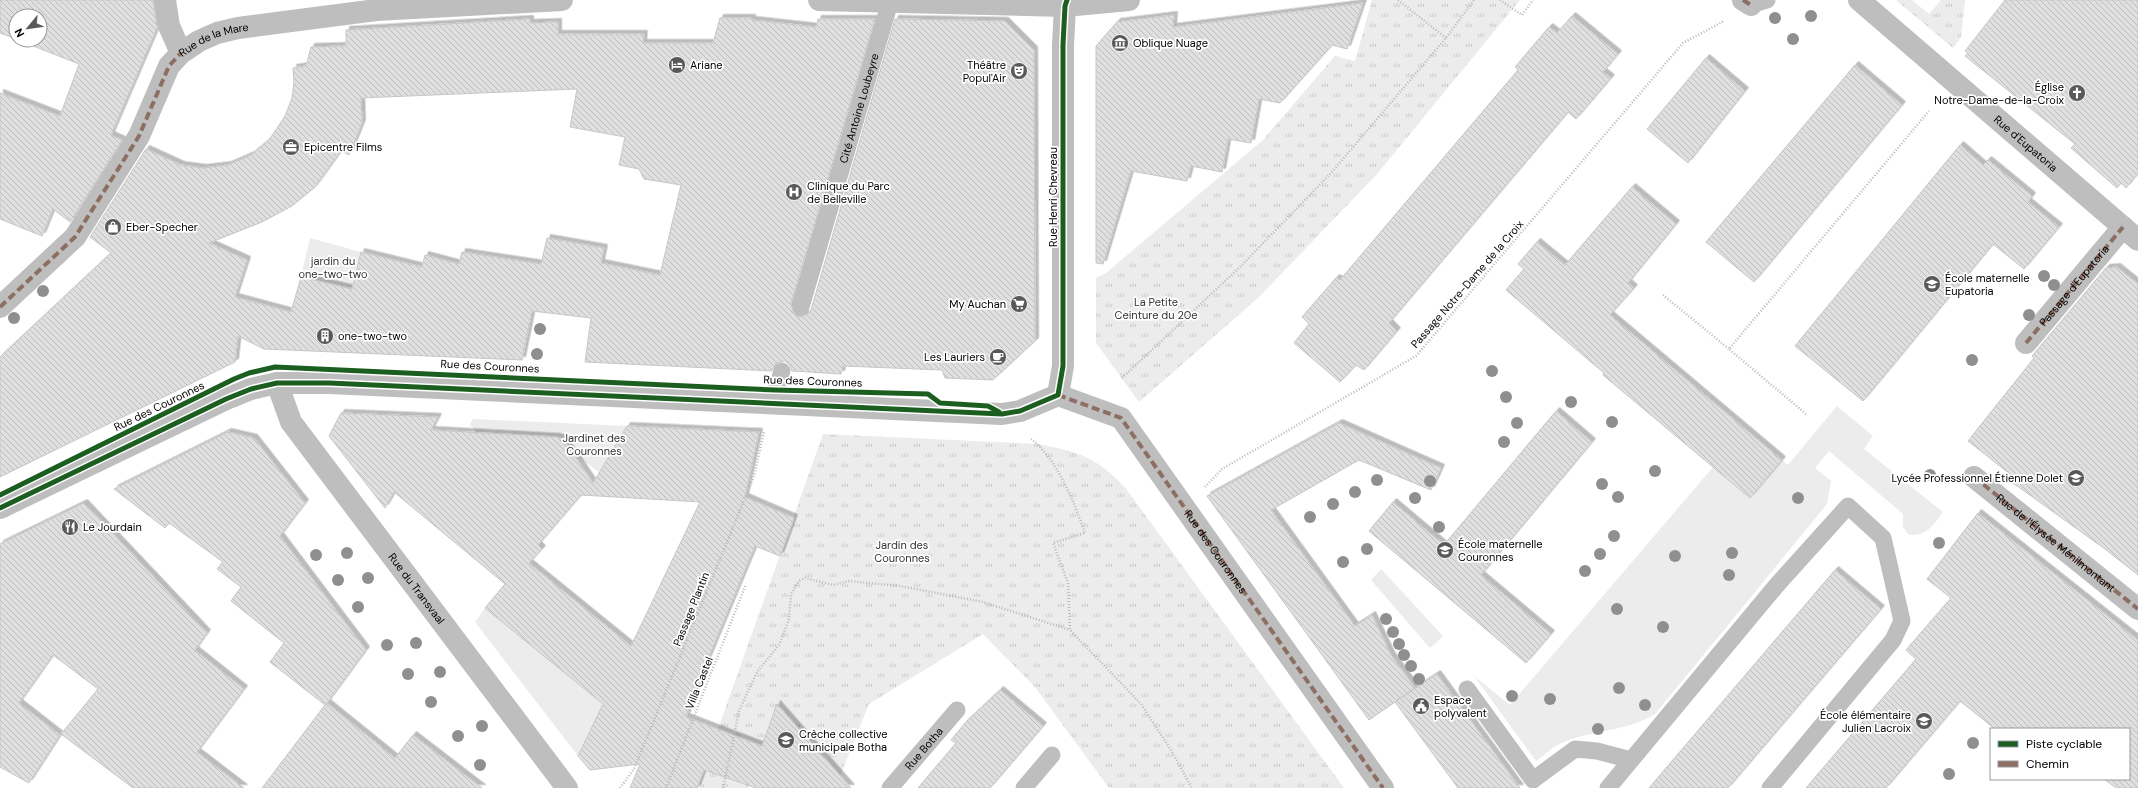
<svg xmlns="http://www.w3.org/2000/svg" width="2138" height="788" viewBox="0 0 2138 788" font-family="'DM Sans',sans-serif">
<defs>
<pattern id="park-tufts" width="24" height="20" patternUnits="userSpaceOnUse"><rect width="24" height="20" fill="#ececec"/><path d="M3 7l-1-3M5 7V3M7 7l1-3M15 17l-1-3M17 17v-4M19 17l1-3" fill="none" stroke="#c9c9c9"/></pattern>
<pattern id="building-back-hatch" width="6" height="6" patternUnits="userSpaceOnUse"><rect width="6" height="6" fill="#dfdfdf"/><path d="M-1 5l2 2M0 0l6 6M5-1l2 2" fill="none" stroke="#bebebe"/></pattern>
<filter id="shadow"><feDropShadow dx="3.5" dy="-3.5" stdDeviation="0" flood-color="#0004"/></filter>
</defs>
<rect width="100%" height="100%" fill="#fff"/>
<g fill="#ececec">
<path d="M 310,238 L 361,252 L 353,283 L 371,305 L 312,280 L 301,277 Z"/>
<path d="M 1837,406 L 1873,436 L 1864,449 L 1943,512 C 1934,525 1926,536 1909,535 L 1903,527 L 1903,514 L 1829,451 L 1815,468 L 1831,481 L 1827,504 L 1655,714 C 1626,732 1595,729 1564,742 C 1554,745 1545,755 1536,761 L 1474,676 L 1510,705 L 1713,467 L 1750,498 L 1782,460 L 1788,465 Z"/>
<path d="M 473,419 L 627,426 L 599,472 L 572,453 L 563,439 L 476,432 L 470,424 Z"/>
<path d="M 1381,569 L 1443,636 L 1430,648 L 1371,580 Z"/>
<path d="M 485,608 L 630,646 L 578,756 L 475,622 Z"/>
</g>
<g fill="url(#park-tufts)">
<path d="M 1372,0 L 1520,0 L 1377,174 L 1259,297 L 1139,402 L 1096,343 L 1096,278 L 1106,273 L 1263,140 L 1335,56 L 1355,61 Z"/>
<path d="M 1896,0 L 1912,0 L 1929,14 L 1941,0 L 1965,0 L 1961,37 L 1953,48 Z"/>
<path d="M 823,434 L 1037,444 C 1078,451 1099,458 1127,490 L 1344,788 L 1109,788 L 1035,687 L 983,634 L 869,704 L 840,776 L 777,704 L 748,788 L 697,788 Z"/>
</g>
<g fill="url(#building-back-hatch)" stroke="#c7c7c7" fill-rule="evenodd" filter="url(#shadow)">
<path d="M 0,0 L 153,0 L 157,28 L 111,135 L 122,140 L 70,222 L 53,209 L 42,236 L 0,219 L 0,93 L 60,116 L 79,64 L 18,40 L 40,40 L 40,16 L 16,16 L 16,39 L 0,33 Z"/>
<path d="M 2005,0 L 2138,0 L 2138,173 L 2126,188 L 2121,183 L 2117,188 L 2071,148 L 2075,144 L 1965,56 L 1968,53 L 1965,51 Z"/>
<path d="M 1363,3 L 1347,49 L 1332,45 L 1280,103 L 1259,99 L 1251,143 L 1228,139 L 1222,172 L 1191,166 L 1187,181 L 1131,171 L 1103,264 L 1096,263 L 1096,46 L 1117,22 L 1174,15 L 1173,27 Z"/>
<path d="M 1572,16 L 1618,54 L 1603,72 L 1611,78 L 1576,119 L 1568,112 L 1389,323 L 1397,331 L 1364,370 L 1356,365 L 1340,382 L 1294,343 L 1309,324 L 1302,317 L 1336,278 L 1340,280 L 1518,70 L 1515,67 L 1549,27 L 1557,33 Z"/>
<path d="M 720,18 L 752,18 L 752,20 L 816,27 L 818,19 L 875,19 L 791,304 L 794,314 L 799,317 L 808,314 L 811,310 L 895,19 L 1005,21 L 1034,50 L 1035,341 L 993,380 L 945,378 L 942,370 L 843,366 L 841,374 L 792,371 L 790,365 L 785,361 L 776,363 L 772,371 L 585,362 L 591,318 L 532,311 L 522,360 L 264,349 L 238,336 L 235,362 L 0,477 L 0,357 L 111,253 L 90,237 L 146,149 L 181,165 L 203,168 L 228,165 L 251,155 L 269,140 L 285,116 L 292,98 L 294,82 L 293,68 L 306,66 L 311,47 L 346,46 L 346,30 L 530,19 L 530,23 L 558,22 L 558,34 L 644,34 L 643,43 L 713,43 ZM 577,89 L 570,127 L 625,137 L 619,165 L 639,169 L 644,179 L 681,185 L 660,275 L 601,263 L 604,248 L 547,238 L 541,264 L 462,252 L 459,264 L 425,255 L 422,267 L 361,252 L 352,289 L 301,277 L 291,312 L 235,297 L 247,260 L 209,243 L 262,222 L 292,206 L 314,188 L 341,151 L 349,155 L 362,123 L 361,98 Z"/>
<path d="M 1706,58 L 1745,91 L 1688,163 L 1647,129 Z"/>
<path d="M 1855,65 L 1902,105 L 1754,282 L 1706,242 Z"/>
<path d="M 1960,145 L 1983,165 L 1988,160 L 2032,196 L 2028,202 L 2059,227 L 2024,269 L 1993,244 L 1863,401 L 1795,346 Z"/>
<path d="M 1632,187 L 1676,224 L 1628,283 L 1634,288 L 1610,315 L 1782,460 L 1750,498 L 1603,375 L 1604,373 L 1506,290 L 1524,269 L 1518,264 L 1537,242 L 1565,265 Z"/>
<path d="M 2117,267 L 2138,284 L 2138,575 L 2105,549 L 2006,478 L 2010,474 L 1968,441 L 2034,358 L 2032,356 L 2106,268 Z"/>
<path d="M 1556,411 L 1592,442 L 1481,575 L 1551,634 L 1526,663 L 1369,531 L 1393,502 L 1444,545 Z"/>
<path d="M 341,413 L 438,417 L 431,430 L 557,437 L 563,439 L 566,443 L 593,483 L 627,426 L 759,432 L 745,497 L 794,518 L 780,556 L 755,546 L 702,673 L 686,717 L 762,746 L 777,704 L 851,788 L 756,788 L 704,770 L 697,788 L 630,788 L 640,764 L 590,770 L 578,756 L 603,704 L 485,608 L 505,584 L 394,492 L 385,508 L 329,436 ZM 581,495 L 700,502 L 631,646 L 529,563 L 542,549 L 538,545 Z"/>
<path d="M 1339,423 L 1441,468 L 1431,490 L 1359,460 L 1271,510 L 1355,626 L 1372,615 L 1391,655 L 1415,688 L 1396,701 L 1437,674 L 1520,788 L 1458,788 L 1395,702 L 1369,720 L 1207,496 Z"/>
<path d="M 228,432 L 254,438 L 305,503 L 280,536 L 366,650 L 327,703 L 395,758 L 413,735 L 482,788 L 262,788 L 325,705 L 270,662 L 284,643 L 231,601 L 241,587 L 217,569 L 223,562 L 169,523 L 165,528 L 114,489 Z"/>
<path d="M 84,503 L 207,633 L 195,650 L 244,689 L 197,752 L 244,788 L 133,788 L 61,734 L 98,689 L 53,655 L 19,703 L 60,735 L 29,783 L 0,767 L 0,544 Z"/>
<path d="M 1978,513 L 2138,640 L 2138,788 L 2116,788 L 2104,779 L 2129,779 L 2129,729 L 1995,729 L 1960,701 L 1886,788 L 1806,788 L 1916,659 L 1906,650 L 1951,598 L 1927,579 Z"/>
<path d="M 1835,570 L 1881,609 L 1728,788 L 1649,788 Z"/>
<path d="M 1000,690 L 1043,726 L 990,788 L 918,788 L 956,743 L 951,740 L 966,722 Z"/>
</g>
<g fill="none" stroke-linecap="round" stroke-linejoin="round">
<g stroke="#b9b9b9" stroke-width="2.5" stroke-dasharray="1 2" stroke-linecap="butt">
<path d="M 1398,0 L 1446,38"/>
<path d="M 1500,0 L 1522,15 L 1533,0"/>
<path d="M 1663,295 L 1729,349"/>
<path d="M 1122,378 L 1240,267 L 1331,173 L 1446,38 L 1474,0"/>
<path d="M 1806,414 L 1729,349 L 1929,111"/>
<path d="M 1031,439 C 1056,457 1075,504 1085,533 L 1053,543 L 1068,583 L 1070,630 L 1141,704 L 1171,750 L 1192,788"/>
<path d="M 1205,487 L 1222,469 L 1416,356 L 1683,43 L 1724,21"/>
<path d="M 620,788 L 634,769 L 754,476 L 764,432"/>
<path d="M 666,788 L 746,584"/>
<path d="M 723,788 L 739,711 L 757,672 L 779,645 L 789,619 L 791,594 L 799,581 L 805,578 L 833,585 L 849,581 L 900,586 L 983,602 L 1070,630"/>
</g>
<g stroke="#bebebe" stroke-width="17">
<path d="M 1751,5 L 1767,0"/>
<path id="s1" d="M 801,307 L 890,2"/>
<path d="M 772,403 L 782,371"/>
<path d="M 1467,689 L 1533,780 L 1575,749 L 1597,751 L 1631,760"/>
<path id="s2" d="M 890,788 L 957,710"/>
<path d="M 1024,788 L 1052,755"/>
<path d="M 1608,788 L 1776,586 L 1848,506 L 1883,538 L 1902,621 L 1893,640 L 1770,788"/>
</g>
<g stroke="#bebebe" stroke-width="22">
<path d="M 165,0 L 169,26 L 181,53"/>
<path d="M 819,0 L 1065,6 L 1129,0"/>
<path d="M 1743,0 L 1751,5"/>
<path id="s3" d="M 1859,0 L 2138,240"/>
<path id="s4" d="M 0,307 L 75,237 L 139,136 L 169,66 L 181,53 L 199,41 L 217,33 L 238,28 L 376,10 L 562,0"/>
<path id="s5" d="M 2026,343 L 2123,227"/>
<path id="s6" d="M 277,383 L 291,422 L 567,788"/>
<path d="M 1058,395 L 1063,366 L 1063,45 L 1065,6 L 1067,0"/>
<path id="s7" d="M 1974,477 L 2138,609"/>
<path d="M 0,508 L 226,399 L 251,389 L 277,383 L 329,383 L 1002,414 L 1020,411 L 1058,395 L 1121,418 L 1383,788"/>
</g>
<g stroke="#8d6e63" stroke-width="4" stroke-dasharray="8 4" stroke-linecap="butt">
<path d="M 1743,0 L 1751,5"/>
<path d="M 0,307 L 75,237 L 139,136 L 169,66 L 181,53"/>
<path d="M 2026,343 L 2123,227"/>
<path id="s8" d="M 1058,395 L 1121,418 L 1383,788"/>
<path d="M 1974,477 L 2138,609"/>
</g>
<g stroke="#fff" stroke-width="8">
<g id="cycleway">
<path d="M 0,495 L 234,379 L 249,373 L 275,367 L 775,390 L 928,394 L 940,403 L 988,406 L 999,412"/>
<path d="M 0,508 L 226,399 L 251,389 L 277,383 L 329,383 L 1002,414 L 1020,411 L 1058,395 L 1063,366 L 1063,45 L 1065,6 L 1067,0"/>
</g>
</g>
<use href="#cycleway" stroke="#1b5e20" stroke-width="5"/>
</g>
<g fill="#8f8f8f">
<circle cx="1811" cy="16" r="6"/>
<circle cx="1775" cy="18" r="6"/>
<circle cx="1793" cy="39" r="6"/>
<circle cx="2044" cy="276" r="6"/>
<circle cx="2054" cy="285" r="6"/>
<circle cx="43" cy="291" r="6"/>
<circle cx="2029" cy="315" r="6"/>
<circle cx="14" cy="318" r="6"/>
<circle cx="540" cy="329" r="6"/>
<circle cx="537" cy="354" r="6"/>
<circle cx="1972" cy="360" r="6"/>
<circle cx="1492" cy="371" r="6"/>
<circle cx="1506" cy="397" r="6"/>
<circle cx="1571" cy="402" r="6"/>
<circle cx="1612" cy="422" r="6"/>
<circle cx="1517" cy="423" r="6"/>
<circle cx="1504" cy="442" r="6"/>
<circle cx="1655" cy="471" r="6"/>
<circle cx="1930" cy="475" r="6"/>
<circle cx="1377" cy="480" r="6"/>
<circle cx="1430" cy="481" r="6"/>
<circle cx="1602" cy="484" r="6"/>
<circle cx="1355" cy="492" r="6"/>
<circle cx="1618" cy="497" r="6"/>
<circle cx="1415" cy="498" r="6"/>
<circle cx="1798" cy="498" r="6"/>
<circle cx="1333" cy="504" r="6"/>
<circle cx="1310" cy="517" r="6"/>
<circle cx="1439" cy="527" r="6"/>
<circle cx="1614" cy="536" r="6"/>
<circle cx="1939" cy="543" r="6"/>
<circle cx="1367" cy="549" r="6"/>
<circle cx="347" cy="553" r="6"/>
<circle cx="1732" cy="553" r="6"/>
<circle cx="1600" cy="554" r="6"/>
<circle cx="316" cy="555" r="6"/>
<circle cx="1675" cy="556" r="6"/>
<circle cx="1343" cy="562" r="6"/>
<circle cx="1585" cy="571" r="6"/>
<circle cx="1729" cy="575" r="6"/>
<circle cx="368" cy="578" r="6"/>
<circle cx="338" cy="580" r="6"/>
<circle cx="358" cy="607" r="6"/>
<circle cx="1617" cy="609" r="6"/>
<circle cx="1386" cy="619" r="6"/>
<circle cx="1663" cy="627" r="6"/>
<circle cx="1393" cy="632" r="6"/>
<circle cx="416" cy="643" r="6"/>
<circle cx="1399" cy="644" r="6"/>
<circle cx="387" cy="645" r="6"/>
<circle cx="1404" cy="655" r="6"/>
<circle cx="1411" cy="666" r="6"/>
<circle cx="440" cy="672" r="6"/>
<circle cx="408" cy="674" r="6"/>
<circle cx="1419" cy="679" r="6"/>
<circle cx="1619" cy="688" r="6"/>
<circle cx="1512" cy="696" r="6"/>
<circle cx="1550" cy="699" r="6"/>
<circle cx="431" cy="702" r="6"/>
<circle cx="1645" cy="705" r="6"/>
<circle cx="482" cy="726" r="6"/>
<circle cx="1598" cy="729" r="6"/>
<circle cx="458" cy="736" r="6"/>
<circle cx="1973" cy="743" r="6"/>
<circle cx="480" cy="765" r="6"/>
<circle cx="1949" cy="774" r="6"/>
</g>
<defs>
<g id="museum-disc" transform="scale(0.9)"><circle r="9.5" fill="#595959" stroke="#fff"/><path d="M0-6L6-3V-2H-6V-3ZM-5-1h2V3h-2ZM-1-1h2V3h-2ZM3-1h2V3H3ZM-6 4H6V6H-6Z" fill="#fff"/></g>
<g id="hotel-disc" transform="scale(0.9)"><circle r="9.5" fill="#595959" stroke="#fff"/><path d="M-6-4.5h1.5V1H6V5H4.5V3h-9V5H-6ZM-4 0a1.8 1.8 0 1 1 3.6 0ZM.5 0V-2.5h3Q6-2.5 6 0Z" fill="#fff"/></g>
<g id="theatre-disc" transform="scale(0.9)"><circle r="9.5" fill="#595959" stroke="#fff"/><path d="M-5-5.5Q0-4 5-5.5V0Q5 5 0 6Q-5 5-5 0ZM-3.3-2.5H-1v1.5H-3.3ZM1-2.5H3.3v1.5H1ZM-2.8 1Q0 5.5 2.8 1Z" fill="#fff"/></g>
<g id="church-disc" transform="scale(0.9)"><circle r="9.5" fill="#595959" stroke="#fff"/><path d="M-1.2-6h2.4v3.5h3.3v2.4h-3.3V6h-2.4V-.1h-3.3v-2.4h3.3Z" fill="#fff"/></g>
<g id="office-disc" transform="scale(0.9)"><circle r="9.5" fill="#595959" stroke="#fff"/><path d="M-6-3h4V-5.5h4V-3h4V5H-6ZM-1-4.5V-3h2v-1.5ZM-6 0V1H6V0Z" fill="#fff"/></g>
<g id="hospital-disc" transform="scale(0.9)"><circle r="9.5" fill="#595959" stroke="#fff"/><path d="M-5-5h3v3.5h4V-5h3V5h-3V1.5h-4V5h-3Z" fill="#fff"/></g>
<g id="shop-disc" transform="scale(0.9)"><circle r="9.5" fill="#595959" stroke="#fff"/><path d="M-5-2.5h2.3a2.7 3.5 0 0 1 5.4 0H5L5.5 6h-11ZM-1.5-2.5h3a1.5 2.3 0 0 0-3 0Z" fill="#fff"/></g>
<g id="school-disc" transform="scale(0.9)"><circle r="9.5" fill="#595959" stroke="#fff"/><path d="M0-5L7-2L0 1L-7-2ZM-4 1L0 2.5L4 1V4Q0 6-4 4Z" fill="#fff"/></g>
<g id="supermarket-disc" transform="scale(0.9)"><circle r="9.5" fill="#595959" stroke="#fff"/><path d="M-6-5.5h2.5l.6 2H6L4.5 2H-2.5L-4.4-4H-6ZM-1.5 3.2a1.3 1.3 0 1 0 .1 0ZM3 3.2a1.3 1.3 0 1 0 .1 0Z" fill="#fff"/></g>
<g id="building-disc" transform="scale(0.9)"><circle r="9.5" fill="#595959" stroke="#fff"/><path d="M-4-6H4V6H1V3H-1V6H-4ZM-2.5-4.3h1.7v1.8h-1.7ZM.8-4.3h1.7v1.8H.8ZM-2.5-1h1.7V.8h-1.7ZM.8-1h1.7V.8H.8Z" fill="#fff"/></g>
<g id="cafe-disc" transform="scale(0.9)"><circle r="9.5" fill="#595959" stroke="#fff"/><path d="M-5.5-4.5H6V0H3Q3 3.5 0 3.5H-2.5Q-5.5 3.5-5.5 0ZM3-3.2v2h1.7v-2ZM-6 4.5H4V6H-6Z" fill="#fff"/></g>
<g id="restaurant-disc" transform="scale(0.9)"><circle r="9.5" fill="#595959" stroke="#fff"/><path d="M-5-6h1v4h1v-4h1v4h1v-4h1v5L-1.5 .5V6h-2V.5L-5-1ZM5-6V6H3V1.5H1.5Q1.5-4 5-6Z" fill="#fff"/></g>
<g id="civic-disc" transform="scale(0.9)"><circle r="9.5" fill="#595959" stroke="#fff"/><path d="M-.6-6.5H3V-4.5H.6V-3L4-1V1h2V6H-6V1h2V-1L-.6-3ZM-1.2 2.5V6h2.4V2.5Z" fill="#fff"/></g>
</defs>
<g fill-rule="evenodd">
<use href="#museum-disc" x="1120" y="43"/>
<use href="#hotel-disc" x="677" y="65"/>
<use href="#theatre-disc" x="1019" y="71"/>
<use href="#church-disc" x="2077" y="93"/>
<use href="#office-disc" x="291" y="147"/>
<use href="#hospital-disc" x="794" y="192"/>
<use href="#shop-disc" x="113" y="227"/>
<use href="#school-disc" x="1932" y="284"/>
<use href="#supermarket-disc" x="1019" y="304"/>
<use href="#building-disc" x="325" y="336"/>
<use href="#cafe-disc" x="998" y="357"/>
<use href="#school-disc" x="2076" y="478"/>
<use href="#restaurant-disc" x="70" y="527"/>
<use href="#school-disc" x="1445" y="550"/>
<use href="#civic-disc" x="1421" y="706"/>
<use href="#school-disc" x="1924" y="721"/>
<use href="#school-disc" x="786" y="740"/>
</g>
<g text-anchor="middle" stroke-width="3.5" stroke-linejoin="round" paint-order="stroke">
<g font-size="11" fill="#000" stroke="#fff">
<text dy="4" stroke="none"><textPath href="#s4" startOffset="352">Rue de la Mare</textPath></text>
<text dy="4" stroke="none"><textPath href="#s1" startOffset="207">Cité Antoine Loubeyre</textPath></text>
<text dy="4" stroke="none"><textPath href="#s3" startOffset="220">Rue d'Eupatoria</textPath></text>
<text transform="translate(1053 197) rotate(-90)" y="4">Rue Henri Chevreau</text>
<text transform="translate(1467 284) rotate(-49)" y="4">Passage Notre-Dame de la Croix</text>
<text dy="4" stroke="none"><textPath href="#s5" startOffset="75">Passage d'Eupatoria</textPath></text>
<text transform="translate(490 366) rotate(3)" y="4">Rue des Couronnes</text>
<text transform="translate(813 381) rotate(2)" y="4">Rue des Couronnes</text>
<text transform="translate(159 406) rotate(-26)" y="4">Rue des Couronnes</text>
<text dy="4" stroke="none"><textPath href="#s7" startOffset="105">Rue de l’Élysée Ménilmontant</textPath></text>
<text dy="4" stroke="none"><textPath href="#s8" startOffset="231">Rue des Couronnes</textPath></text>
<text dy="4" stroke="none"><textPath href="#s6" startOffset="250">Rue du Transvaal</textPath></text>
<text transform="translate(691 609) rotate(-68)" y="4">Passage Plantin</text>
<text transform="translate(699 683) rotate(-68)" y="4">Villa Castel</text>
<text dy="4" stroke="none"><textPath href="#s2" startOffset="52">Rue Botha</textPath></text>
</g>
<g font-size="11" fill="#000" stroke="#fff" text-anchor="start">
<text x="1133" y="47">Oblique Nuage</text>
<text x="690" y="69">Ariane</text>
<text x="1006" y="69" text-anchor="end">Théâtre<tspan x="1006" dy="13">Popul'Air</tspan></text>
<text x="2064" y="91" text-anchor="end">Église<tspan x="2064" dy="13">Notre-Dame-de-la-Croix</tspan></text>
<text x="304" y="151">Epicentre Films</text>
<text x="807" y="190">Clinique du Parc<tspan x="807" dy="13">de Belleville</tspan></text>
<text x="126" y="231">Eber-Specher</text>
<text x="1945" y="282">École maternelle<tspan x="1945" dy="13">Eupatoria</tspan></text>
<text x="1006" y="308" text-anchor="end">My Auchan</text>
<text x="338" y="340">one-two-two</text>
<text x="985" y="361" text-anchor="end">Les Lauriers</text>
<text x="2063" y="482" text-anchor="end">Lycée Professionnel Étienne Dolet</text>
<text x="83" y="531">Le Jourdain</text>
<text x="1458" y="548">École maternelle<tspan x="1458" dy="13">Couronnes</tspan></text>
<text x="1434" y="704">Espace<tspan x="1434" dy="13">polyvalent</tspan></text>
<text x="1911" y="719" text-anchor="end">École élémentaire<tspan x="1911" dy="13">Julien Lacroix</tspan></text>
<text x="799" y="738">Crèche collective<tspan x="799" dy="13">municipale Botha</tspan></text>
</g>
<g font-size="11" fill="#333" stroke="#fff">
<text x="333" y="265">jardin du<tspan x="333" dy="13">one-two-two</tspan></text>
<text x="1156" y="306">La Petite<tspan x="1156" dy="13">Ceinture du 20e</tspan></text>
<text x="594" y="442">Jardinet des<tspan x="594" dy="13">Couronnes</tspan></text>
<text x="902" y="549">Jardin des<tspan x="902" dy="13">Couronnes</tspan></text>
</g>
</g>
<rect x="1990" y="728" width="140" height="52" fill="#ffffff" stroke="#999999"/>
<rect x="1998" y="741" width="20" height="6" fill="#1b5e20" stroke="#999999"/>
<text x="2026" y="748" font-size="12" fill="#000000">Piste cyclable</text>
<rect x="1998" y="761" width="20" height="6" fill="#8d6e63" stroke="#999999"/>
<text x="2026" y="768" font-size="12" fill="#000000">Chemin</text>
<g transform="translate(28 28) rotate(241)"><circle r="19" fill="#ffffff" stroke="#999999"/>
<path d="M0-3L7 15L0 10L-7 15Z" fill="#595959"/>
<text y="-6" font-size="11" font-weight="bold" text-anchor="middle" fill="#000000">N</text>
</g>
</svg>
